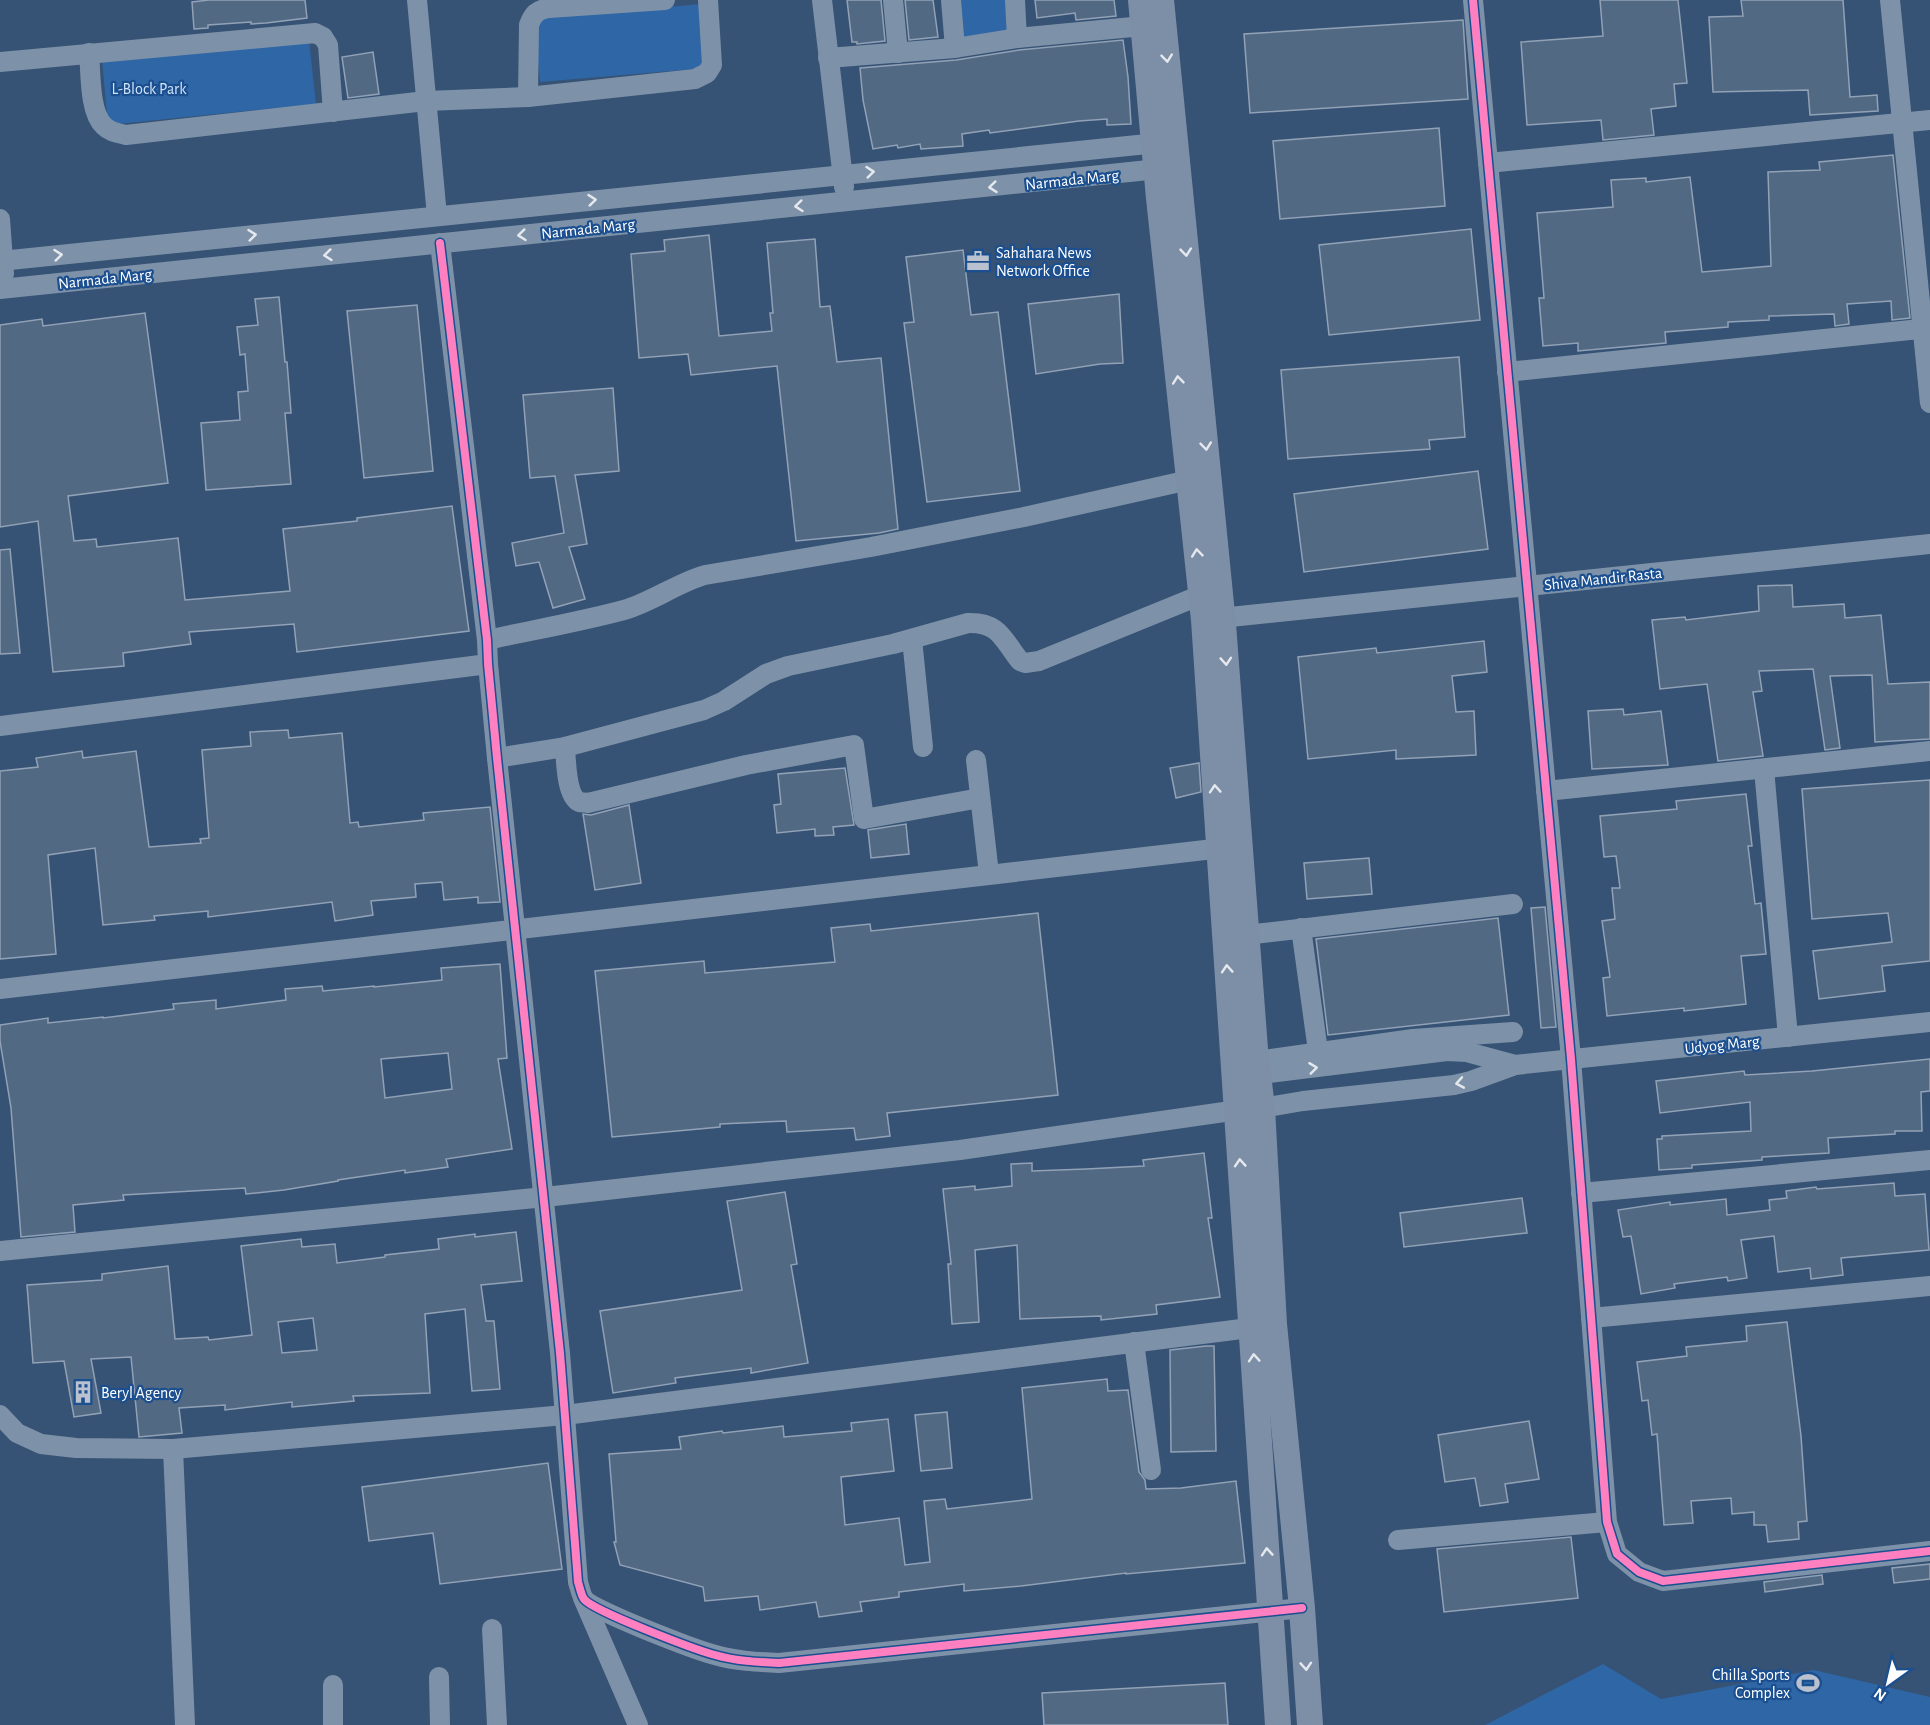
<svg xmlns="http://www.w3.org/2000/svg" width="1930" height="1725" viewBox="0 0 1930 1725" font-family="'Alegreya Sans',sans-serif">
<rect width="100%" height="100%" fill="#365274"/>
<g fill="#2f66a5">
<path d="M 958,0 L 1012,0 L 1015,33 L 962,38 Z"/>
<path d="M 701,4 L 707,68 L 540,82 L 534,19 Z"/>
<path d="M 309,40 L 316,104 L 108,125 L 102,60 Z"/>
<path d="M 1603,1664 L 1661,1699 L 1814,1670 L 1930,1697 L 1930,1725 L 1485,1725 Z"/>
</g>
<g fill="#526984" stroke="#92a2b6" stroke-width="1.5" fill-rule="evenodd">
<path d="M 209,0 L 305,0 L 307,18 L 266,23 L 251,24 L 251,22 L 208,25 L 208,28 L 194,29 L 192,2 Z"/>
<path d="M 847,0 L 881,0 L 885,41 L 857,44 L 857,42 L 852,42 Z"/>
<path d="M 905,0 L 933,0 L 938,37 L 909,40 Z"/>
<path d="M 1035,0 L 1114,0 L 1116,16 L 1076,20 L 1075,13 L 1037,18 Z"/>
<path d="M 1600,0 L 1678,0 L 1687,83 L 1674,84 L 1676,106 L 1651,109 L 1654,135 L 1603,140 L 1601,120 L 1527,125 L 1521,42 L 1603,36 Z"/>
<path d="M 1741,0 L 1843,0 L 1850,97 L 1877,95 L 1878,111 L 1810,115 L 1808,90 L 1713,92 L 1709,17 L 1743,16 Z"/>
<path d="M 1463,20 L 1468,99 L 1250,113 L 1244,34 Z"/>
<path d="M 1123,40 L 1128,77 L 1131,124 L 1107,125 L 1107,119 L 1079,121 L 990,133 L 989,130 L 962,134 L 963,146 L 921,149 L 920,144 L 898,148 L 897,145 L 873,149 L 863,100 L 860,68 L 956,60 L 1019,50 Z"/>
<path d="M 373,52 L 379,94 L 348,98 L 342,57 Z"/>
<path d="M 1439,128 L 1445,206 L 1280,219 L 1273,141 Z"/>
<path d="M 1893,155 L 1910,318 L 1892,320 L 1891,301 L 1847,304 L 1849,324 L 1835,326 L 1834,314 L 1769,316 L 1769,320 L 1728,322 L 1728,327 L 1665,332 L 1666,343 L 1578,351 L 1578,343 L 1543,346 L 1539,298 L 1544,298 L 1537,213 L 1613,207 L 1611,180 L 1646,178 L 1646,182 L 1690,177 L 1702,272 L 1771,266 L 1768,172 L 1820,170 L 1819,162 Z"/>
<path d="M 1471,229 L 1480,320 L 1329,335 L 1319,245 Z"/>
<path d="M 709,235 L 719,336 L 772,331 L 770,313 L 773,313 L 767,243 L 815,239 L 820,307 L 830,306 L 837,362 L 881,358 L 898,529 L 879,533 L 796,541 L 777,366 L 691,375 L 688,354 L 639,358 L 631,254 L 665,251 L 664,240 Z"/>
<path d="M 963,250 L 971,315 L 998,312 L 1020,491 L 927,502 L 904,323 L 914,322 L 906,257 Z"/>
<path d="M 1119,294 L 1123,363 L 1100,364 L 1036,374 L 1028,304 Z"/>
<path d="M 279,297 L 285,362 L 287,362 L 289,387 L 291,413 L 285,413 L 291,484 L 206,490 L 201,423 L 240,420 L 238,392 L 248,391 L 245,354 L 240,355 L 237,327 L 258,325 L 255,299 Z"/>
<path d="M 417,305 L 433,471 L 364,478 L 347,311 Z"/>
<path d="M 145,313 L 168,483 L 68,496 L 74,541 L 96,539 L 97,547 L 178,538 L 185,600 L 290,591 L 283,529 L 357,521 L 357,518 L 452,506 L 469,631 L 297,652 L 294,624 L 189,632 L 191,644 L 123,653 L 124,666 L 53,672 L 38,521 L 0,527 L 0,325 L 42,319 L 43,326 Z"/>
<path d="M 1459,357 L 1465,437 L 1429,440 L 1430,449 L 1288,459 L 1281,370 Z"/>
<path d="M 613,388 L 619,471 L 575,475 L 587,544 L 569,547 L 585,599 L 553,608 L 539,562 L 516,566 L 512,543 L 564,533 L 555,476 L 530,478 L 523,395 Z"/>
<path d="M 1478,471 L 1488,549 L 1304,572 L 1294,494 Z"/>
<path d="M 10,549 L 20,653 L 0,654 L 0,550 Z"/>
<path d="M 1792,585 L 1793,607 L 1844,604 L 1845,618 L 1881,615 L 1888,684 L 1930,682 L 1930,739 L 1875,742 L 1872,675 L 1830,676 L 1840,748 L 1825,750 L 1813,669 L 1759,671 L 1762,691 L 1753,692 L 1763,756 L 1718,761 L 1707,684 L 1660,689 L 1652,620 L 1685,617 L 1686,620 L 1759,611 L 1758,586 Z"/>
<path d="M 1484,641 L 1487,672 L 1452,676 L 1456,712 L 1474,711 L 1476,755 L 1396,759 L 1396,750 L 1308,759 L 1298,657 L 1376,648 L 1377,653 Z"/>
<path d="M 1623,709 L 1624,715 L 1661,711 L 1668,765 L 1592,769 L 1588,711 Z"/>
<path d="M 288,730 L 289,738 L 342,733 L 350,823 L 358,822 L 359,827 L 424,820 L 423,813 L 490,807 L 500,902 L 478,903 L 478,897 L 444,900 L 442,882 L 415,884 L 416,897 L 371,901 L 373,915 L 335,921 L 332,902 L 208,917 L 208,911 L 154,916 L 155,920 L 103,925 L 95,848 L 48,855 L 56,954 L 0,959 L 0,771 L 38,767 L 36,758 L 82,751 L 83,758 L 136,751 L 149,847 L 201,843 L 200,839 L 209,838 L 202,750 L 251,746 L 250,732 Z"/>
<path d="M 1199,763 L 1201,792 L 1176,798 L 1170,768 Z"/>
<path d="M 845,768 L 854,825 L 833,827 L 834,835 L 815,836 L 815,829 L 777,833 L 774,805 L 781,804 L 778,774 Z"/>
<path d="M 1930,780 L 1930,961 L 1882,966 L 1885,991 L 1819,999 L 1813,951 L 1892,942 L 1888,913 L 1812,919 L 1802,789 Z"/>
<path d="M 1746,794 L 1752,846 L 1748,846 L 1755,904 L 1761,903 L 1766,954 L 1741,956 L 1746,1004 L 1684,1011 L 1684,1008 L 1607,1016 L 1603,978 L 1610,977 L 1602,921 L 1615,919 L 1612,888 L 1620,888 L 1616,856 L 1604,857 L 1600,816 L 1677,809 L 1676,801 Z"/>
<path d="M 629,805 L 641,883 L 595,890 L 583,814 L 591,815 Z"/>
<path d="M 906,824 L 909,854 L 871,858 L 868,830 Z"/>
<path d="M 1369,858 L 1372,894 L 1307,899 L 1304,863 Z"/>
<path d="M 1545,907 L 1556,1027 L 1541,1028 L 1531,908 Z"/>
<path d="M 1038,913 L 1058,1095 L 887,1113 L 890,1136 L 856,1140 L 854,1128 L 787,1132 L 786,1121 L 720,1124 L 720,1127 L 612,1137 L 595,971 L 704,961 L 705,973 L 835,962 L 831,928 L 870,924 L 871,931 Z"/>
<path d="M 1498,918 L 1509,1015 L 1328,1035 L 1316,939 Z"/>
<path d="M 500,964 L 507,1058 L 498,1059 L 512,1149 L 446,1159 L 448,1167 L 405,1173 L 405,1170 L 338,1180 L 338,1181 L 284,1190 L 246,1194 L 245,1188 L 123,1195 L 124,1200 L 73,1205 L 75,1232 L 21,1237 L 11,1108 L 0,1041 L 0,1025 L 48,1018 L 48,1023 L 103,1017 L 103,1018 L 174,1009 L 173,1004 L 216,1000 L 216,1009 L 286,1000 L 285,989 L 322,986 L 323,991 L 374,986 L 374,987 L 442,980 L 441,968 ZM 448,1053 L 452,1089 L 385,1098 L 381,1059 Z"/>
<path d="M 1930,1059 L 1930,1091 L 1921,1092 L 1922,1131 L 1895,1131 L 1895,1134 L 1828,1138 L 1829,1153 L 1762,1157 L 1762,1160 L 1692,1165 L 1692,1168 L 1659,1170 L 1657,1139 L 1662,1139 L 1662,1136 L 1751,1131 L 1750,1102 L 1660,1113 L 1656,1081 L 1744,1071 L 1745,1075 L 1812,1071 Z"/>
<path d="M 1204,1153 L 1212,1218 L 1208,1218 L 1220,1297 L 1156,1305 L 1157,1314 L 1101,1320 L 1101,1316 L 1020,1319 L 1017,1245 L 975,1250 L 979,1322 L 952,1324 L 948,1264 L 951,1264 L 943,1189 L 975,1186 L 975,1190 L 1012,1186 L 1011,1164 L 1032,1163 L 1032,1171 L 1086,1169 L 1144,1166 L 1143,1160 Z"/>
<path d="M 1894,1183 L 1895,1196 L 1925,1194 L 1929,1250 L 1841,1258 L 1843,1275 L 1811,1279 L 1810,1268 L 1778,1272 L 1774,1236 L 1741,1240 L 1747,1278 L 1728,1281 L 1727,1277 L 1674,1284 L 1675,1288 L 1641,1294 L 1631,1236 L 1623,1237 L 1618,1210 L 1670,1202 L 1670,1205 L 1726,1199 L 1727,1215 L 1770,1210 L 1769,1200 L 1787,1198 L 1786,1191 L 1816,1187 L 1817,1189 Z"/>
<path d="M 785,1192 L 797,1264 L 791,1265 L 808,1363 L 751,1373 L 751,1368 L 675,1378 L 676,1383 L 613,1393 L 600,1311 L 742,1290 L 727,1201 Z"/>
<path d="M 1522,1198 L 1527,1233 L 1404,1247 L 1400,1213 Z"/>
<path d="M 516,1232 L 522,1281 L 481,1285 L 486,1321 L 494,1321 L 500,1389 L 472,1391 L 465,1309 L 425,1314 L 430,1393 L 353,1396 L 354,1401 L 292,1407 L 292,1402 L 225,1410 L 225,1405 L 179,1408 L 182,1433 L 139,1437 L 131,1357 L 91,1359 L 101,1413 L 74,1417 L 64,1361 L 33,1363 L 27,1285 L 102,1280 L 102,1274 L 168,1266 L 175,1339 L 208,1337 L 209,1340 L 252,1335 L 241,1246 L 301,1239 L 302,1247 L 335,1244 L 337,1263 L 385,1257 L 385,1255 L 439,1249 L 438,1239 L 475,1234 L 475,1237 ZM 313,1318 L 317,1350 L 282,1353 L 278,1322 Z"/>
<path d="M 1787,1322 L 1801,1436 L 1807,1521 L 1798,1522 L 1799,1539 L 1768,1542 L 1766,1525 L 1754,1525 L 1754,1512 L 1732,1514 L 1731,1498 L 1691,1501 L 1693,1523 L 1664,1525 L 1657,1434 L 1652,1435 L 1648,1400 L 1642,1401 L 1637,1362 L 1687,1356 L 1686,1347 L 1747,1341 L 1746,1326 Z"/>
<path d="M 1206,1346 L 1214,1346 L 1216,1451 L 1171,1452 L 1170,1350 Z"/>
<path d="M 1107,1379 L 1108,1391 L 1128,1390 L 1139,1472 L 1145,1480 L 1146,1489 L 1181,1488 L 1236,1481 L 1245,1563 L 1126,1574 L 1126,1573 L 1021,1586 L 964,1591 L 964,1584 L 899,1592 L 899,1597 L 860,1602 L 862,1611 L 819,1617 L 816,1602 L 760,1610 L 758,1596 L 705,1601 L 703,1587 L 620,1565 L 614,1542 L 616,1542 L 609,1454 L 681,1449 L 679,1437 L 722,1431 L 723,1433 L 783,1426 L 784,1437 L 852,1431 L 851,1423 L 888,1419 L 894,1471 L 841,1477 L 845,1525 L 899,1518 L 905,1565 L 930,1562 L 924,1501 L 945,1499 L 947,1509 L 1032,1499 L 1022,1388 Z"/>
<path d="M 947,1412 L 952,1468 L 921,1471 L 915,1415 Z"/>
<path d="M 1529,1421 L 1539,1479 L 1505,1484 L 1508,1502 L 1480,1506 L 1475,1478 L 1445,1482 L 1438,1435 Z"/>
<path d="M 548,1463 L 562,1569 L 440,1584 L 433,1533 L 369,1541 L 362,1487 Z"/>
<path d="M 1571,1537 L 1578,1598 L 1444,1612 L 1437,1549 Z"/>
<path d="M 1930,1564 L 1930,1579 L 1894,1583 L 1892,1568 Z"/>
<path d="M 1822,1575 L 1823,1584 L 1765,1592 L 1764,1582 Z"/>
<path d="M 1225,1683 L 1228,1725 L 1044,1725 L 1042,1693 Z"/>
</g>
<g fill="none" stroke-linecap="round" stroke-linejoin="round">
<g stroke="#7d92a8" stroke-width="20">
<path d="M 417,0 L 437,216"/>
<path d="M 822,0 L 844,187"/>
<path d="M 893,0 L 898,53"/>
<path d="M 951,0 L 955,48"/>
<path d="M 1015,0 L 1017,38"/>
<path d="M 1473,0 L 1571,1059 L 1607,1522 L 1617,1554 L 1639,1572 L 1663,1581 L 1930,1551"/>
<path d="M 1890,0 L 1930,403"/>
<path d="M 89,53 C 91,73 89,112 104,126 C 110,132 118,133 126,135 L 426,101 L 528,97 L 695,79 L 707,73 L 712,65 L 708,0"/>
<path d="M 828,58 L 955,48 L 1017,38 L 1143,26"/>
<path d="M 0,62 L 315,33 L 323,37 L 328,45 L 333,112"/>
<path d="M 528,97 L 529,25 C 533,14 537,10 549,8 L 665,0"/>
<path d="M 1488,163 L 1930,120"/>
<path d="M 0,219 L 4,274"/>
<path d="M 440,243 L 487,640 L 488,664 L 497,758 L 560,1353 L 578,1582 C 580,1588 581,1595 584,1599 C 593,1611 696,1650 715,1655 C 736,1661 757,1662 779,1663 L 1302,1608"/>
<path d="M 0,261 L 1167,142"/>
<path d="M 0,289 L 1168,168"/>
<path d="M 1507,372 L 1930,328"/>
<path d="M 1211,619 L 1930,544"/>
<path d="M 912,639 L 923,747"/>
<path d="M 487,640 C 533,630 579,622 624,610 C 652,602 677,583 705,575 L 871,547 L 1024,517 L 1189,480"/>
<path d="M 0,726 L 488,664"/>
<path d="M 565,747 C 566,759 566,795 579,802 C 582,803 585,802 588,803 L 746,765 L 854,745 L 864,819 L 980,798"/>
<path d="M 497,758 L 565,747 L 704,710 L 724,701 L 766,674 L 788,666 L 893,644 L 968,623 C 1000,622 1003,640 1020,661 L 1025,663 L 1039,661 L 1201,595"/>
<path d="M 976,760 L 989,874"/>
<path d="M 1764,769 L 1788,1037"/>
<path d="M 1546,791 L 1930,751"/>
<path d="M 1301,928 L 1318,1051"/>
<path d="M 1246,935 L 1513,904"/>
<path d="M 0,989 L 1231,847"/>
<path d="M 1256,1061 L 1413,1039 L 1513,1032"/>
<path d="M 1245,1076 L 1447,1051 L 1467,1052 L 1515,1065"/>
<path d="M 1581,1193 L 1930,1160"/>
<path d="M 0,1251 L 545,1197 L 960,1150 L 1238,1110 L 1262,1108 L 1303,1101 L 1454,1085 L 1471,1081 L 1515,1065 L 1930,1022"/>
<path d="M 1591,1318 L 1930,1286"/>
<path d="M 1134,1342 L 1151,1470"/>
<path d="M 0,1415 L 17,1433 L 41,1444 L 76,1448 L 173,1449 L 565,1415 L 1265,1326"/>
<path d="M 173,1449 L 185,1725"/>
<path d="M 1398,1540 L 1607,1522"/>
<path d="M 583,1598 L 638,1725"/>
<path d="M 492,1629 L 497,1725"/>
<path d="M 439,1677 L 440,1725"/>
<path d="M 333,1725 L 333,1685"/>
</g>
<g stroke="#7d8ea7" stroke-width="26">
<path d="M 1141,0 L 1159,198 L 1204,620 L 1278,1725"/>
<path d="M 1161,0 L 1223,624 L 1255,1049 L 1262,1108 L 1274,1324 L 1302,1608 L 1310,1725"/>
</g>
<g stroke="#1b4f8f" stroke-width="11">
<g id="cycleway">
<path d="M 1473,0 L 1571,1059 L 1607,1522 L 1617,1554 L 1639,1572 L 1663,1581 L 1930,1551"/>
<path d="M 440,243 L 487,640 L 488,664 L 497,758 L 560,1353 L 578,1582 C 580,1588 581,1595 584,1599 C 593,1611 696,1650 715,1655 C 736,1661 757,1662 779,1663 L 1302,1608"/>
</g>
</g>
<use href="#cycleway" stroke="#ff80c0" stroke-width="8"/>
</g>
<defs><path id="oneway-chevron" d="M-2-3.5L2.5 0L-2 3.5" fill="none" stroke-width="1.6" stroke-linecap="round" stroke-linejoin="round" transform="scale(1.5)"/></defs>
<g stroke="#e5e8ed">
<use href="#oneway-chevron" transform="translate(1167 58) rotate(84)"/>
<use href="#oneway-chevron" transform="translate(1186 252) rotate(84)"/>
<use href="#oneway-chevron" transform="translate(1178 380) rotate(-96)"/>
<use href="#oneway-chevron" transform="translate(1206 446) rotate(84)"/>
<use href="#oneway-chevron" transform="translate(1197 553) rotate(-96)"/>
<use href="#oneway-chevron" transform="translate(1226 661) rotate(86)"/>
<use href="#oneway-chevron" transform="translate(1215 789) rotate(-94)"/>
<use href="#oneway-chevron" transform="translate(1227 969) rotate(-94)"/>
<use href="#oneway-chevron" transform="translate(1240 1163) rotate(-94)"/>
<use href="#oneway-chevron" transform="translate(1254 1358) rotate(-94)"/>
<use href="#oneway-chevron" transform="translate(1267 1552) rotate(-94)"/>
<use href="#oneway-chevron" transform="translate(1306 1666) rotate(86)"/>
</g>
<g stroke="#e5e9ee">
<use href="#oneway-chevron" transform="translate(870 172) rotate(-6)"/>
<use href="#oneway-chevron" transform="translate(993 187) rotate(174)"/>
<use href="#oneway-chevron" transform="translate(592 200) rotate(-6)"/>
<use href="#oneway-chevron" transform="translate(799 206) rotate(174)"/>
<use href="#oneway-chevron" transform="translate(252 235) rotate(-6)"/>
<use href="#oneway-chevron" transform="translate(522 235) rotate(174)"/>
<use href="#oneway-chevron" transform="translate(58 255) rotate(-6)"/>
<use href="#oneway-chevron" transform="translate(328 255) rotate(174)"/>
<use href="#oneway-chevron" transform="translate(1313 1068) rotate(-7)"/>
<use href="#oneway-chevron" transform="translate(1460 1083) rotate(170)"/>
</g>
<defs>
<g id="office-bare" transform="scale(1.8)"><path d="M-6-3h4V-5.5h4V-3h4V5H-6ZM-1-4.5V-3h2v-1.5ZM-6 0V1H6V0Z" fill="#b9c2ce" stroke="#1b4f8f" stroke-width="2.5" paint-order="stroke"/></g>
<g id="building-bare" transform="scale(1.8)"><path d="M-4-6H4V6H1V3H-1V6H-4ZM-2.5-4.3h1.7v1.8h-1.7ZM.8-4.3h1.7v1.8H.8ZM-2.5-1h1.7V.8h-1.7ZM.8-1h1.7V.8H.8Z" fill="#b9c2ce" stroke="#1b4f8f" stroke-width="2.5" paint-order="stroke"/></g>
<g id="stadium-bare" transform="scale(1.8)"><path d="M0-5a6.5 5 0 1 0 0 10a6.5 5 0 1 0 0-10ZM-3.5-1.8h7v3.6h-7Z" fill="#b9c2ce" stroke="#1b4f8f" stroke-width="2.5" paint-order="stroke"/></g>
</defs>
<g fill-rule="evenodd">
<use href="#office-bare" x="978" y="261"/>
<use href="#building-bare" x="83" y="1392"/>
<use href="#stadium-bare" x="1808" y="1683"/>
</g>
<g text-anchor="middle" stroke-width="4.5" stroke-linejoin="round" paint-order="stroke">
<g font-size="16" fill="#cfe3fa" stroke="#1b4f8f">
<text x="149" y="94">L-Block Park</text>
</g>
<g font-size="16" fill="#fff" stroke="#1b4f8f">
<text transform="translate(1072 179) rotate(-6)" y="6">Narmada Marg</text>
<text transform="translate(588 228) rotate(-6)" y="6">Narmada Marg</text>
<text transform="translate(105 278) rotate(-6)" y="6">Narmada Marg</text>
<text transform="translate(1603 578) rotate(-6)" y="6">Shiva Mandir Rasta</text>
<text transform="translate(1722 1044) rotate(-6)" y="6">Udyog Marg</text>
</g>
<g font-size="16" fill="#fff" stroke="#1b4f8f" text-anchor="start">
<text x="996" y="258">Sahahara News<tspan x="996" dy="18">Network Office</tspan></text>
<text x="101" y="1398">Beryl Agency</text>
<text x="1790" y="1680" text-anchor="end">Chilla Sports<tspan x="1790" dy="18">Complex</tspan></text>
</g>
</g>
<g transform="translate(1888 1683) rotate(214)" stroke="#1b4f8f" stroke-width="4.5" paint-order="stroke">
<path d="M0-4.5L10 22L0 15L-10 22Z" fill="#ffffff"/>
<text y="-9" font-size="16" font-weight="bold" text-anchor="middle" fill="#ffffff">N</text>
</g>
</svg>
